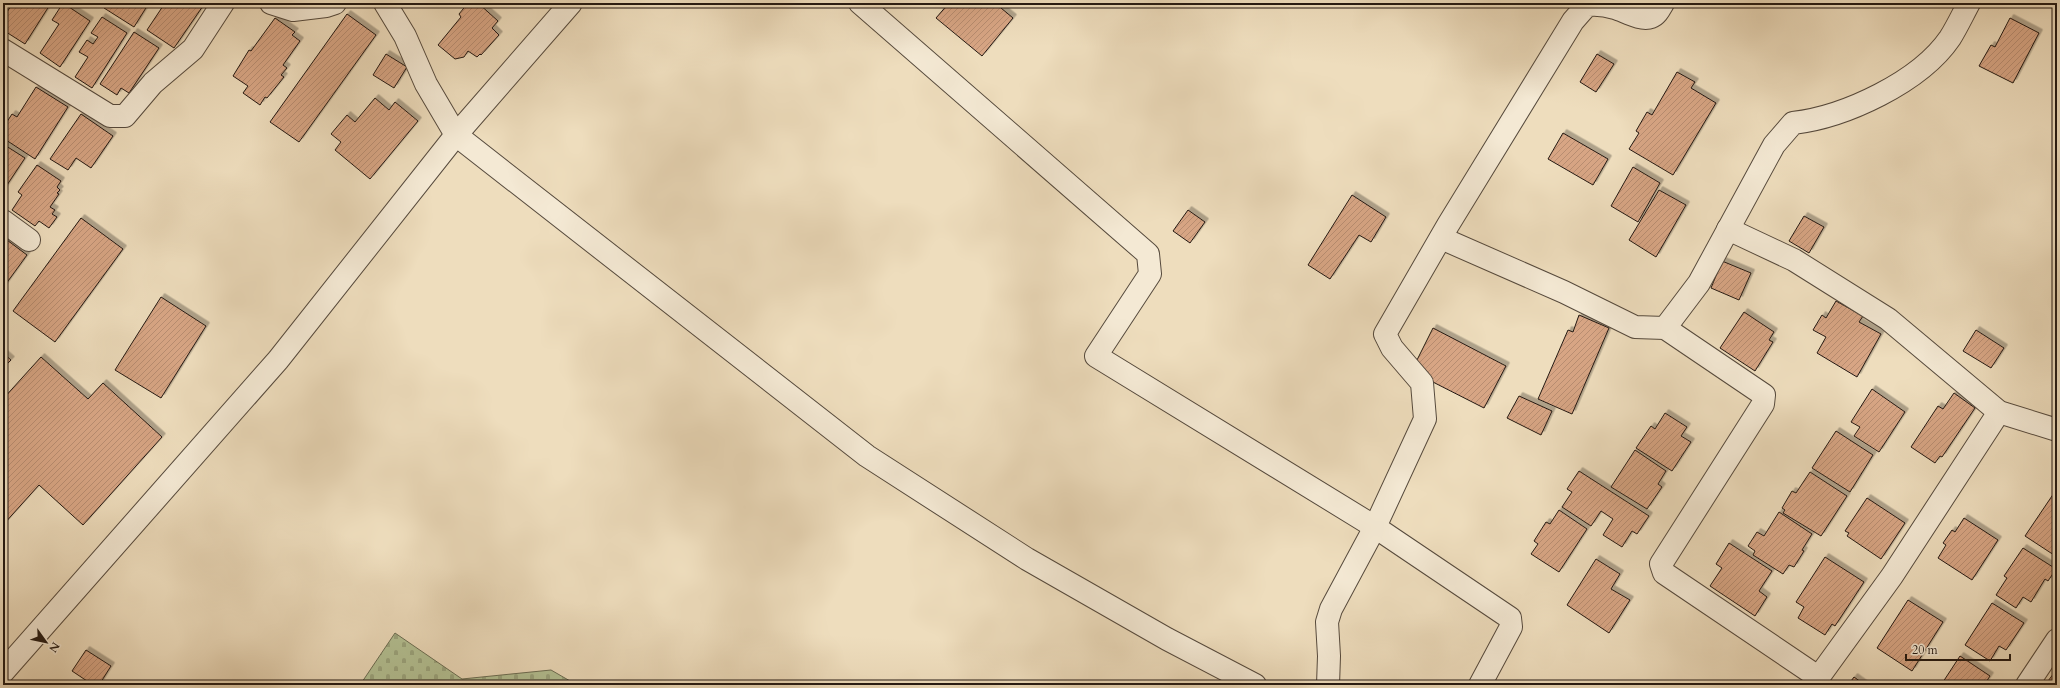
<svg xmlns="http://www.w3.org/2000/svg" width="2060" height="688" viewBox="0 0 2060 688" font-family="Cardo,serif">
<defs>
<pattern id="cemetery-stones" width="16" height="16" patternUnits="userSpaceOnUse"><rect width="16" height="16" fill="#b4c295"/><path d="M2 7V4a2 2 0 0 1 4 0v3zM10 15v-3a2 2 0 0 1 4 0v3z" fill="#9ba67f"/></pattern>
<pattern id="building-hatch" width="6" height="6" patternUnits="userSpaceOnUse"><rect width="6" height="6" fill="#d7a584"/><path d="M-1 1l2-2M0 6l6-6M5 7l2-2" fill="none" stroke="#b88d71"/></pattern>
<filter id="shadow"><feDropShadow dx="3.5" dy="-3.5" stdDeviation="0" flood-color="#0004"/></filter>
</defs>
<rect width="100%" height="100%" fill="#eeddbd"/>
<filter id="stains"><feTurbulence type="fractalNoise" baseFrequency=".005" numOctaves="4"/><feColorMatrix values="0 0 0 0 .2 0 0 0 0 .09 0 0 0 0 .02 0 0 0 .5 -.17"/></filter>
<radialGradient id="worn" r=".72"><stop offset=".6" stop-color="#630" stop-opacity="0"/><stop offset="1" stop-color="#630" stop-opacity=".3"/></radialGradient>
<path fill="url(#cemetery-stones)" stroke="#6c6e54" d="M 395,633 L 462,679 L 551,670 L 577,685 L 360,685 Z"/>
<g fill="url(#building-hatch)" stroke="#241912" filter="url(#shadow)">
<path d="M 13,3 L 51,3 L 25,44 L 3,30 L 3,18 Z"/>
<path d="M 63,3 L 90,21 L 60,67 L 40,53 L 59,24 L 52,20 Z"/>
<path d="M 108,3 L 149,3 L 134,27 L 104,8 Z"/>
<path d="M 165,3 L 205,3 L 174,48 L 147,30 Z"/>
<path d="M 468,3 L 476,5 L 478,3 L 498,21 L 492,28 L 499,35 L 481,55 L 480,54 L 477,57 L 468,51 L 464,57 L 455,59 L 438,45 L 461,17 L 459,14 Z"/>
<path d="M 949,3 L 995,3 L 1013,18 L 982,56 L 936,18 Z"/>
<path d="M 347,14 L 376,35 L 299,142 L 270,122 Z"/>
<path d="M 102,17 L 127,33 L 92,88 L 75,77 L 88,57 L 79,52 L 87,40 L 93,44 L 98,37 L 91,33 Z"/>
<path d="M 275,18 L 295,32 L 292,35 L 300,41 L 283,65 L 287,68 L 281,75 L 284,77 L 267,98 L 265,97 L 260,105 L 243,93 L 248,86 L 233,76 L 249,50 L 251,51 Z"/>
<path d="M 2010,18 L 2039,33 L 2013,83 L 1979,66 L 1991,45 L 1995,47 Z"/>
<path d="M 134,32 L 159,48 L 129,93 L 121,88 L 117,95 L 100,84 Z"/>
<path d="M 386,54 L 407,67 L 394,88 L 373,75 Z"/>
<path d="M 1597,54 L 1614,64 L 1596,92 L 1580,82 Z"/>
<path d="M 1677,72 L 1695,82 L 1691,88 L 1716,103 L 1673,175 L 1629,149 L 1639,133 L 1636,131 L 1647,112 L 1652,115 Z"/>
<path d="M 36,87 L 68,107 L 35,159 L 3,138 L 3,128 L 12,114 L 17,117 Z"/>
<path d="M 375,98 L 389,110 L 395,102 L 418,121 L 370,179 L 335,150 L 341,142 L 331,134 L 347,115 L 355,122 Z"/>
<path d="M 81,114 L 113,136 L 91,168 L 76,158 L 68,170 L 50,159 Z"/>
<path d="M 1563,133 L 1608,159 L 1593,185 L 1548,159 Z"/>
<path d="M 3,144 L 25,158 L 3,191 Z"/>
<path d="M 37,165 L 61,181 L 57,187 L 60,190 L 57,193 L 59,194 L 50,207 L 55,210 L 52,214 L 57,217 L 49,228 L 39,221 L 35,226 L 12,210 L 22,195 L 18,192 Z"/>
<path d="M 1633,167 L 1660,183 L 1638,222 L 1611,206 Z"/>
<path d="M 1659,190 L 1686,205 L 1656,257 L 1629,240 Z"/>
<path d="M 1352,195 L 1386,217 L 1371,242 L 1359,235 L 1330,279 L 1308,265 Z"/>
<path d="M 1188,210 L 1205,222 L 1190,243 L 1173,231 Z"/>
<path d="M 1804,216 L 1824,227 L 1809,253 L 1789,241 Z"/>
<path d="M 81,218 L 123,249 L 55,342 L 13,311 Z"/>
<path d="M 3,237 L 27,255 L 3,288 Z"/>
<path d="M 1722,261 L 1751,273 L 1739,300 L 1711,288 Z"/>
<path d="M 161,297 L 206,326 L 161,398 L 115,370 Z"/>
<path d="M 1836,301 L 1863,316 L 1859,322 L 1881,334 L 1857,377 L 1817,353 L 1826,337 L 1813,330 L 1822,315 L 1826,318 Z"/>
<path d="M 1744,312 L 1774,332 L 1769,340 L 1773,342 L 1755,371 L 1720,348 Z"/>
<path d="M 1579,315 L 1609,328 L 1572,414 L 1538,399 L 1568,330 L 1573,332 Z"/>
<path d="M 1433,328 L 1506,366 L 1484,408 L 1427,379 L 1414,366 Z"/>
<path d="M 1976,330 L 2004,348 L 1991,368 L 1963,351 Z"/>
<path d="M 3,353 L 11,360 L 3,368 Z"/>
<path d="M 41,357 L 88,399 L 103,383 L 162,437 L 83,525 L 39,485 L 3,525 L 3,399 Z"/>
<path d="M 1872,389 L 1905,412 L 1879,452 L 1854,436 L 1860,427 L 1851,422 Z"/>
<path d="M 1954,393 L 1975,408 L 1942,457 L 1940,456 L 1935,463 L 1911,447 L 1938,406 L 1943,409 Z"/>
<path d="M 1519,396 L 1552,411 L 1541,435 L 1507,418 Z"/>
<path d="M 1665,413 L 1687,427 L 1681,436 L 1691,442 L 1672,471 L 1636,448 L 1651,426 L 1655,429 Z"/>
<path d="M 1836,431 L 1873,455 L 1850,492 L 1812,468 Z"/>
<path d="M 1635,450 L 1666,471 L 1658,484 L 1662,487 L 1647,509 L 1611,487 Z"/>
<path d="M 1579,471 L 1649,516 L 1637,534 L 1632,531 L 1622,547 L 1603,535 L 1613,519 L 1601,511 L 1591,526 L 1562,507 L 1572,492 L 1567,489 Z"/>
<path d="M 1810,472 L 1847,496 L 1821,536 L 1783,513 L 1785,510 L 1782,508 L 1792,491 L 1796,493 Z"/>
<path d="M 2054,493 L 2057,495 L 2057,557 L 2025,536 Z"/>
<path d="M 1867,498 L 1905,523 L 1881,559 L 1847,536 L 1849,533 L 1845,531 Z"/>
<path d="M 1559,510 L 1587,529 L 1559,572 L 1531,554 L 1538,544 L 1534,541 L 1546,522 L 1550,524 Z"/>
<path d="M 1779,512 L 1812,534 L 1802,550 L 1804,551 L 1794,567 L 1789,565 L 1783,574 L 1753,555 L 1755,551 L 1748,546 L 1757,532 L 1764,536 Z"/>
<path d="M 1964,518 L 1998,540 L 1972,580 L 1938,558 L 1946,545 L 1943,543 L 1952,530 L 1955,532 Z"/>
<path d="M 1729,543 L 1772,571 L 1759,591 L 1767,597 L 1755,616 L 1710,586 L 1722,568 L 1716,564 Z"/>
<path d="M 2023,548 L 2056,569 L 2048,581 L 2045,579 L 2031,602 L 2023,597 L 2016,608 L 1996,595 L 2007,578 L 2004,576 Z"/>
<path d="M 1825,557 L 1864,582 L 1835,626 L 1832,624 L 1825,635 L 1798,618 L 1804,607 L 1796,602 Z"/>
<path d="M 1596,559 L 1620,574 L 1611,589 L 1630,600 L 1609,633 L 1567,605 Z"/>
<path d="M 1908,600 L 1943,622 L 1912,671 L 1877,648 Z"/>
<path d="M 1992,603 L 2024,623 L 2006,650 L 1999,646 L 1990,661 L 1965,645 Z"/>
<path d="M 86,650 L 111,666 L 99,685 L 93,685 L 72,671 Z"/>
<path d="M 1960,656 L 1990,676 L 1984,685 L 1941,685 Z"/>
<path d="M 2057,669 L 2057,685 L 2045,685 Z"/>
<path d="M 1854,677 L 1865,685 L 1848,685 Z"/>
</g>
<g fill="none" stroke-linecap="round" stroke-linejoin="round">
<g stroke="#564a3d" stroke-width="24">
<g id="minor">
<path d="M 271,3 L 293,10 L 326,6 L 335,3"/>
<path d="M 385,3 L 405,36 L 426,84 L 456,135 L 867,456 L 1027,559 L 1167,639 L 1255,685"/>
<path d="M 860,3 L 1148,254 L 1150,274 L 1096,356 L 1375,527 L 1510,618 L 1511,627 L 1480,685"/>
<path d="M 3,50 L 110,116 L 125,116 L 153,83 L 193,49 L 223,3"/>
<path d="M 3,221 L 29,240"/>
<path d="M 1728,229 L 1794,260 L 1888,319 L 1999,412 L 2057,430"/>
<path d="M 1441,238 L 1564,292 L 1635,327 L 1665,328 L 1764,395 L 1763,404 L 1661,564 L 1664,573 L 1818,677"/>
<path d="M 1665,328 L 1699,283 L 1774,145 L 1793,123 C 1845,117 1920,82 1950,38 C 1957,27 1963,14 1969,3"/>
<path d="M 3,672 L 278,360 L 456,135 L 571,3"/>
<path d="M 1328,685 L 1329,656 L 1327,622 L 1331,609 L 1375,527 L 1425,419 L 1422,383 L 1392,348 L 1385,334 L 1448,225 L 1573,21 L 1587,5 C 1597,4 1606,5 1615,8 C 1625,11 1641,21 1651,17 C 1657,15 1660,8 1663,3"/>
<path d="M 1813,685 L 1892,576 L 1999,412"/>
<path d="M 2027,685 L 2057,640"/>
</g>
</g>
<use href="#minor" stroke="#f4e9d4" stroke-width="22"/>
</g>
<rect width="2060" height="688" fill="none" stroke="#eeddbd" stroke-width="16"/>
<rect x="4" y="4" width="2052" height="680" fill="none" stroke="#241912" stroke-width="2"/>
<rect x="8" y="8" width="2044" height="672" fill="none" stroke="#241912"/>
<g transform="translate(46 642) rotate(123)" stroke="#f4e9d4" stroke-width="3" paint-order="stroke">
<path d="M0-3L7 15L0 10L-7 15Z" fill="#241912"/>
<text y="-6" font-size="11" font-weight="bold" text-anchor="middle" fill="#241912">N</text>
</g>
<path d="M1906 654v6h104v-6" fill="none" stroke="#241912" stroke-width="2"/>
<text x="1912" y="654" font-size="12" fill="#241912" stroke="#f4e9d4" stroke-width="3" paint-order="stroke">20 m</text>
<rect width="100%" height="100%" filter="url(#stains)"/>
<rect width="100%" height="100%" fill="url(#worn)"/>
</svg>
